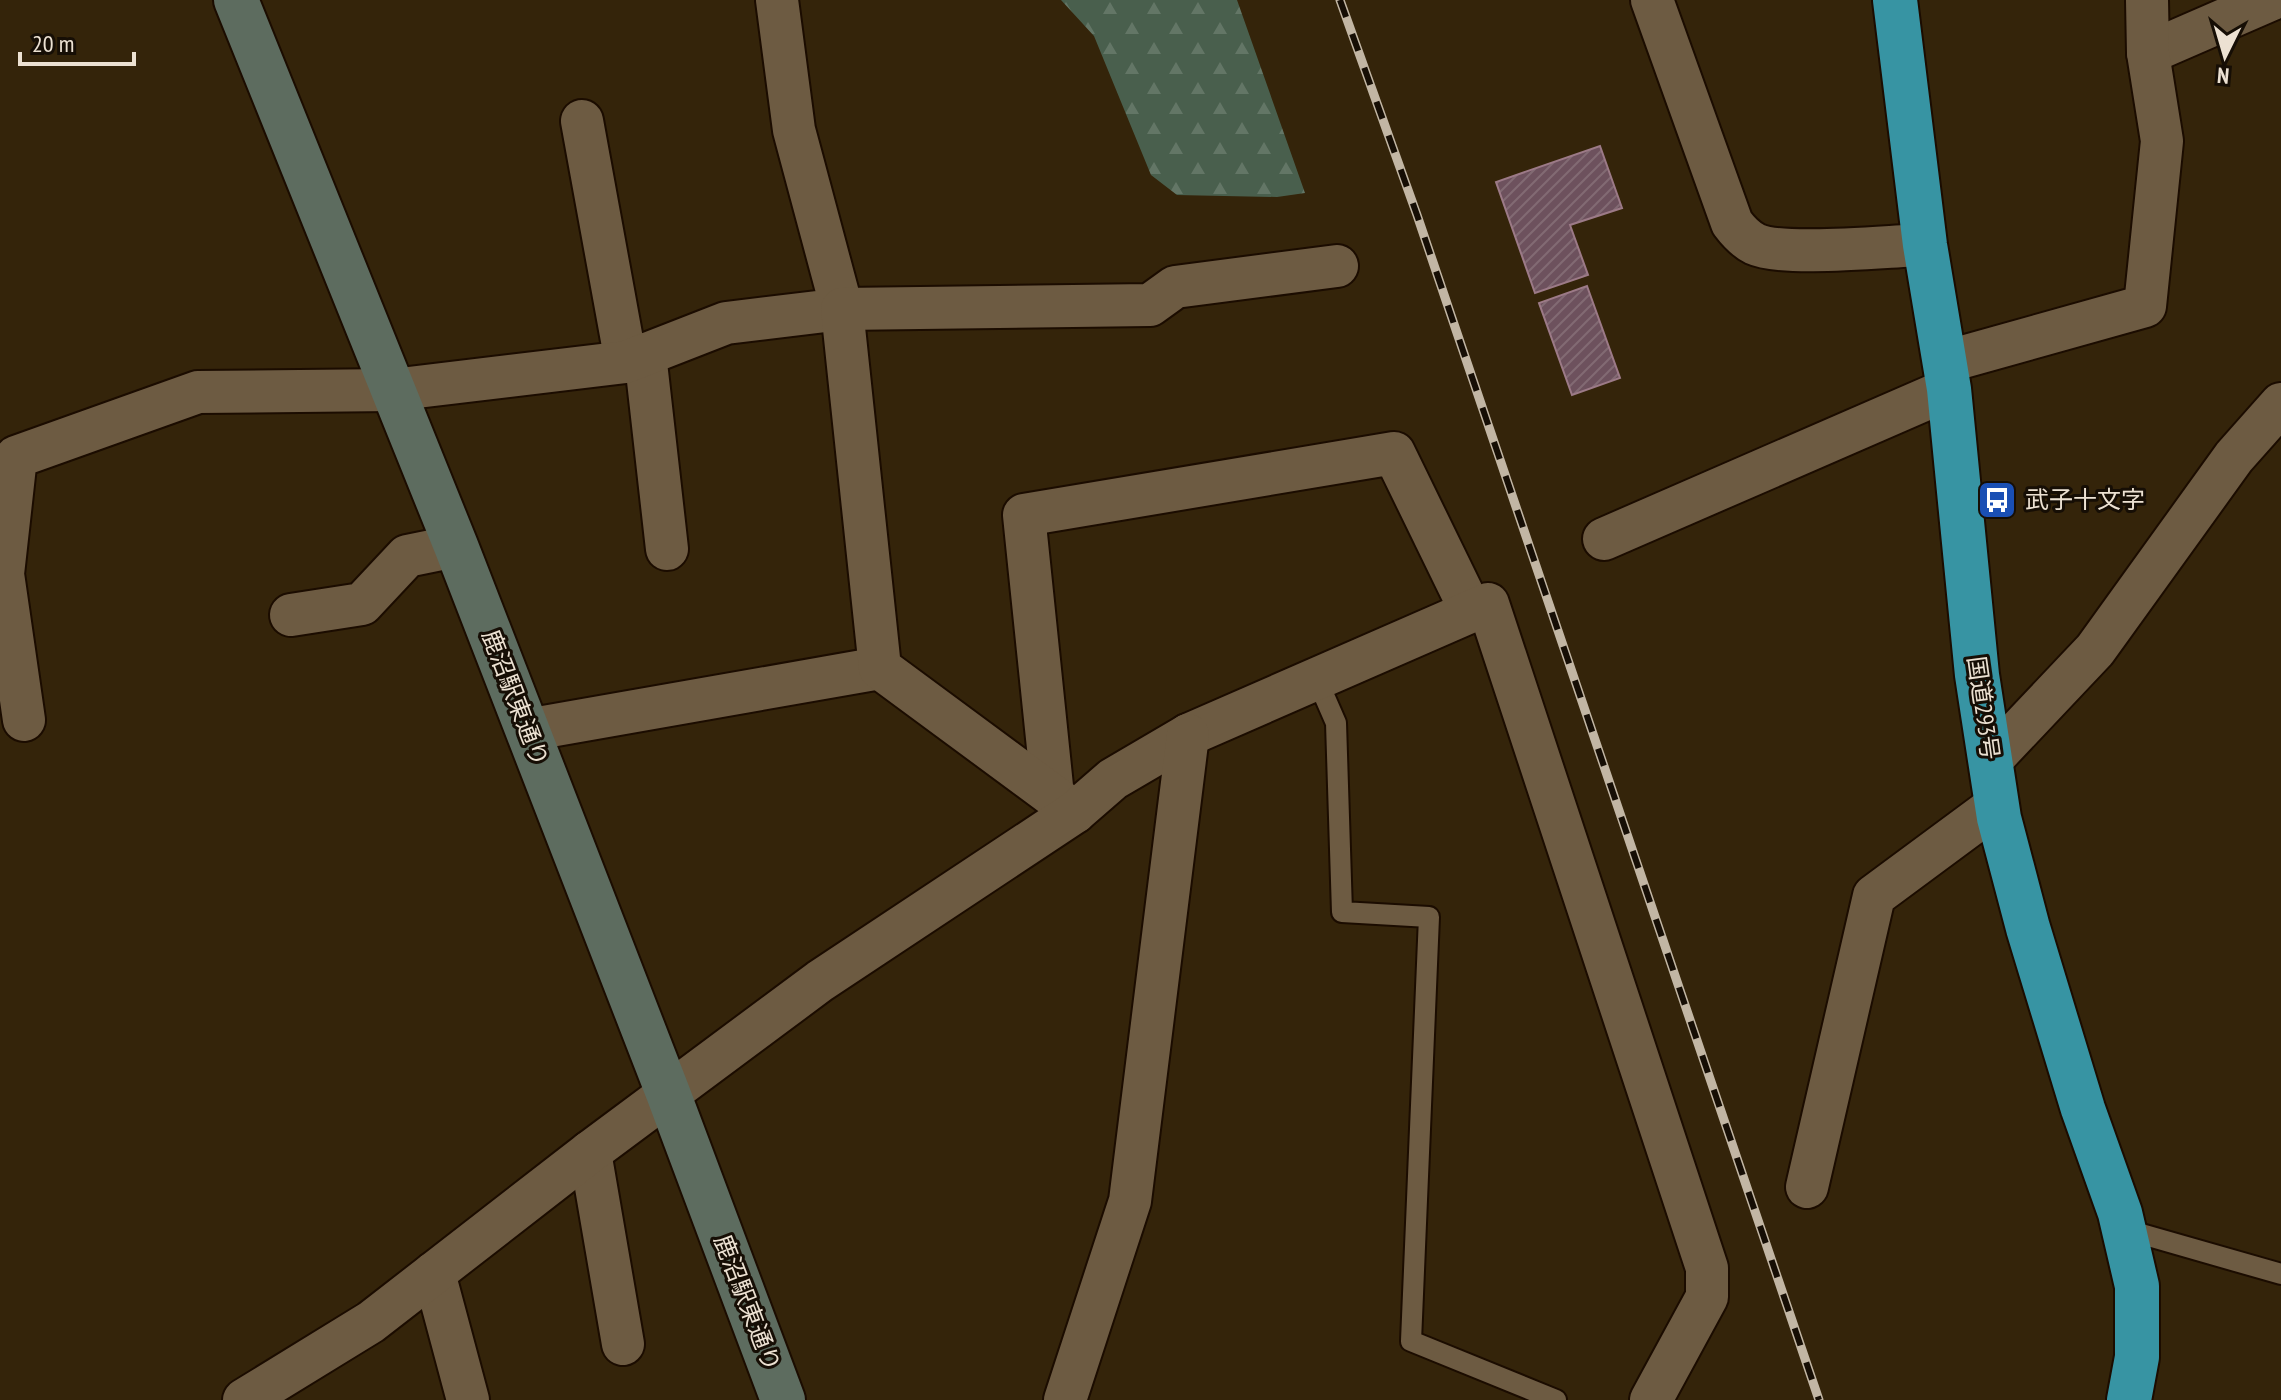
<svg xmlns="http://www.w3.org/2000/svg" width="2281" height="1400" viewBox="0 0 2281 1400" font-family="'PT Sans Narrow','Noto Sans JP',sans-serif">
<defs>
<pattern id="forest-firs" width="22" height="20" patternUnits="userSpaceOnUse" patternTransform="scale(2)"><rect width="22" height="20" fill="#495f4d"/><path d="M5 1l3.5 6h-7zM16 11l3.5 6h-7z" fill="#637666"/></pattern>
<pattern id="building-hatch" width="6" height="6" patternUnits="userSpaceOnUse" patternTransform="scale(2)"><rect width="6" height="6" fill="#6d515d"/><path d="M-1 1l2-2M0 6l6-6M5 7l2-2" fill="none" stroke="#826a73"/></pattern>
</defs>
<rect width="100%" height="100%" fill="#34240a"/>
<path fill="url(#forest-firs)" d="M 1061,0 L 1237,0 L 1305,193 L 1277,197 L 1177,195 L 1151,175 L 1094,36 Z"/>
<g fill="url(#building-hatch)" stroke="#9c7a87" stroke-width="2">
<path d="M 1600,146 L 1622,208 L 1570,225 L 1588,275 L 1535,293 L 1496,182 Z"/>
<path d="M 1587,286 L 1620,378 L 1572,395 L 1539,303 Z"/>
</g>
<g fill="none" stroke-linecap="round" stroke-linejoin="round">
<g stroke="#1b0c00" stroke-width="24">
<g id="lane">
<path d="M 1316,677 L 1336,723 L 1342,912 L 1429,917 L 1411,1341 L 1556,1400"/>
<path d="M 2124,1229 L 2281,1274"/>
</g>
</g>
<g stroke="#1b0c00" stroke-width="46">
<g id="street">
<path d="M 1652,0 L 1732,223 C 1738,231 1745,239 1755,244 C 1783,257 1888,246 1925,245"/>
<path d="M 2148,53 L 2270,0"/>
<path d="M 582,121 L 626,362"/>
<path d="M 645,354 L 667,549"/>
<path d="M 1945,362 L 2145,306 L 2162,141 L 2148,53 L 2147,0"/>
<path d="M 1604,539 L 1949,389"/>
<path d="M 291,615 L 362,604 L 407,556 L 456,546"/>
<path d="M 24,720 L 3,574 L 16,457 L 198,392 L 392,390 L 626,362 L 726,323 L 842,309 L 794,130 L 777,0"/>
<path d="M 527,730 L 880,668"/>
<path d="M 1990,761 L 2095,650 L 2234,457 L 2281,404"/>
<path d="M 1053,796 L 1024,515 L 1394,453 L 1471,611"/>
<path d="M 1075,812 L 880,668 L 842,309 L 1150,305 L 1175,287 L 1337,266"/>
<path d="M 590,1152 L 623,1344"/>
<path d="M 1807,1187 L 1874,896 L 1997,805"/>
<path d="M 434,1273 L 468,1400"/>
<path d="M 244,1400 L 371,1322 L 590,1152 L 820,981 L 1075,812 L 1113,779 L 1188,735 L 1488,604 L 1707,1268 L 1707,1297 L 1651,1400"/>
<path d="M 1065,1400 L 1130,1201 L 1188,735"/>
</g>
</g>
<g stroke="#1b0c00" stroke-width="48">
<path id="secondary" d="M 236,0 L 456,546 L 668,1093 L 783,1400"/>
</g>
<g stroke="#1b0c00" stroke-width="48">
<path id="highway" d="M 1895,0 L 1925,245 L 1949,389 L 1977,675 L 1999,818 L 2028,928 L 2083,1109 L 2120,1213 L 2137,1286 L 2137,1357 L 2129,1400"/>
</g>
<use href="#lane" stroke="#6d5b42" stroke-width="20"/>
<use href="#street" stroke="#6d5b42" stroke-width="42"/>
<use href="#secondary" stroke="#5d6c5f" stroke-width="44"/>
<use href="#highway" stroke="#3794a3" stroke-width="44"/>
<g stroke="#c2b6a4" stroke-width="9">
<path id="rail" d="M 1340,0 L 1417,215 L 1819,1400"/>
</g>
<use href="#rail" stroke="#160e05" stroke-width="6" stroke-dasharray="18" stroke-linecap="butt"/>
</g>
<defs>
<g id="bus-square" transform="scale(2)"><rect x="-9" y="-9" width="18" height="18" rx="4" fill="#1a4fb4" stroke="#160e05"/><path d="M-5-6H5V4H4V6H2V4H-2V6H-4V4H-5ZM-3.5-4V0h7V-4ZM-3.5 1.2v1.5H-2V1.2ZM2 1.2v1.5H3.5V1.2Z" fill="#fff"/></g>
</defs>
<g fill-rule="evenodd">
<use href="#bus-square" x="1997" y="500"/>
</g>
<g text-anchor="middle" stroke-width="6" stroke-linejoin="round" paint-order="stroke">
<g font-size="24" fill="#ece1d2" stroke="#160e05" text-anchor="start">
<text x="2025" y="508">武子十文字</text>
</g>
<g font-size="24" fill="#ece1d2" stroke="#160e05">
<text transform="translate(515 698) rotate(69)" y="8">鹿沼駅東通り</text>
<text transform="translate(1983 708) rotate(82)" y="8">国道293号</text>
<text transform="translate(747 1303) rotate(69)" y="8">鹿沼駅東通り</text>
</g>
</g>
<g transform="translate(2225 56) rotate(185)" stroke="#160e05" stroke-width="6" paint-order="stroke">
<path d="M0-6L14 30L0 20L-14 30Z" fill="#ece1d2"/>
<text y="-12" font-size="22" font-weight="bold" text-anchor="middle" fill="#ece1d2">N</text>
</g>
<path d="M20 52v12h114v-12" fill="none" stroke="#ece1d2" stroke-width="4"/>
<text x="32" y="52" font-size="24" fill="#ece1d2" stroke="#160e05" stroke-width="6" paint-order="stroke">20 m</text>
</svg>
